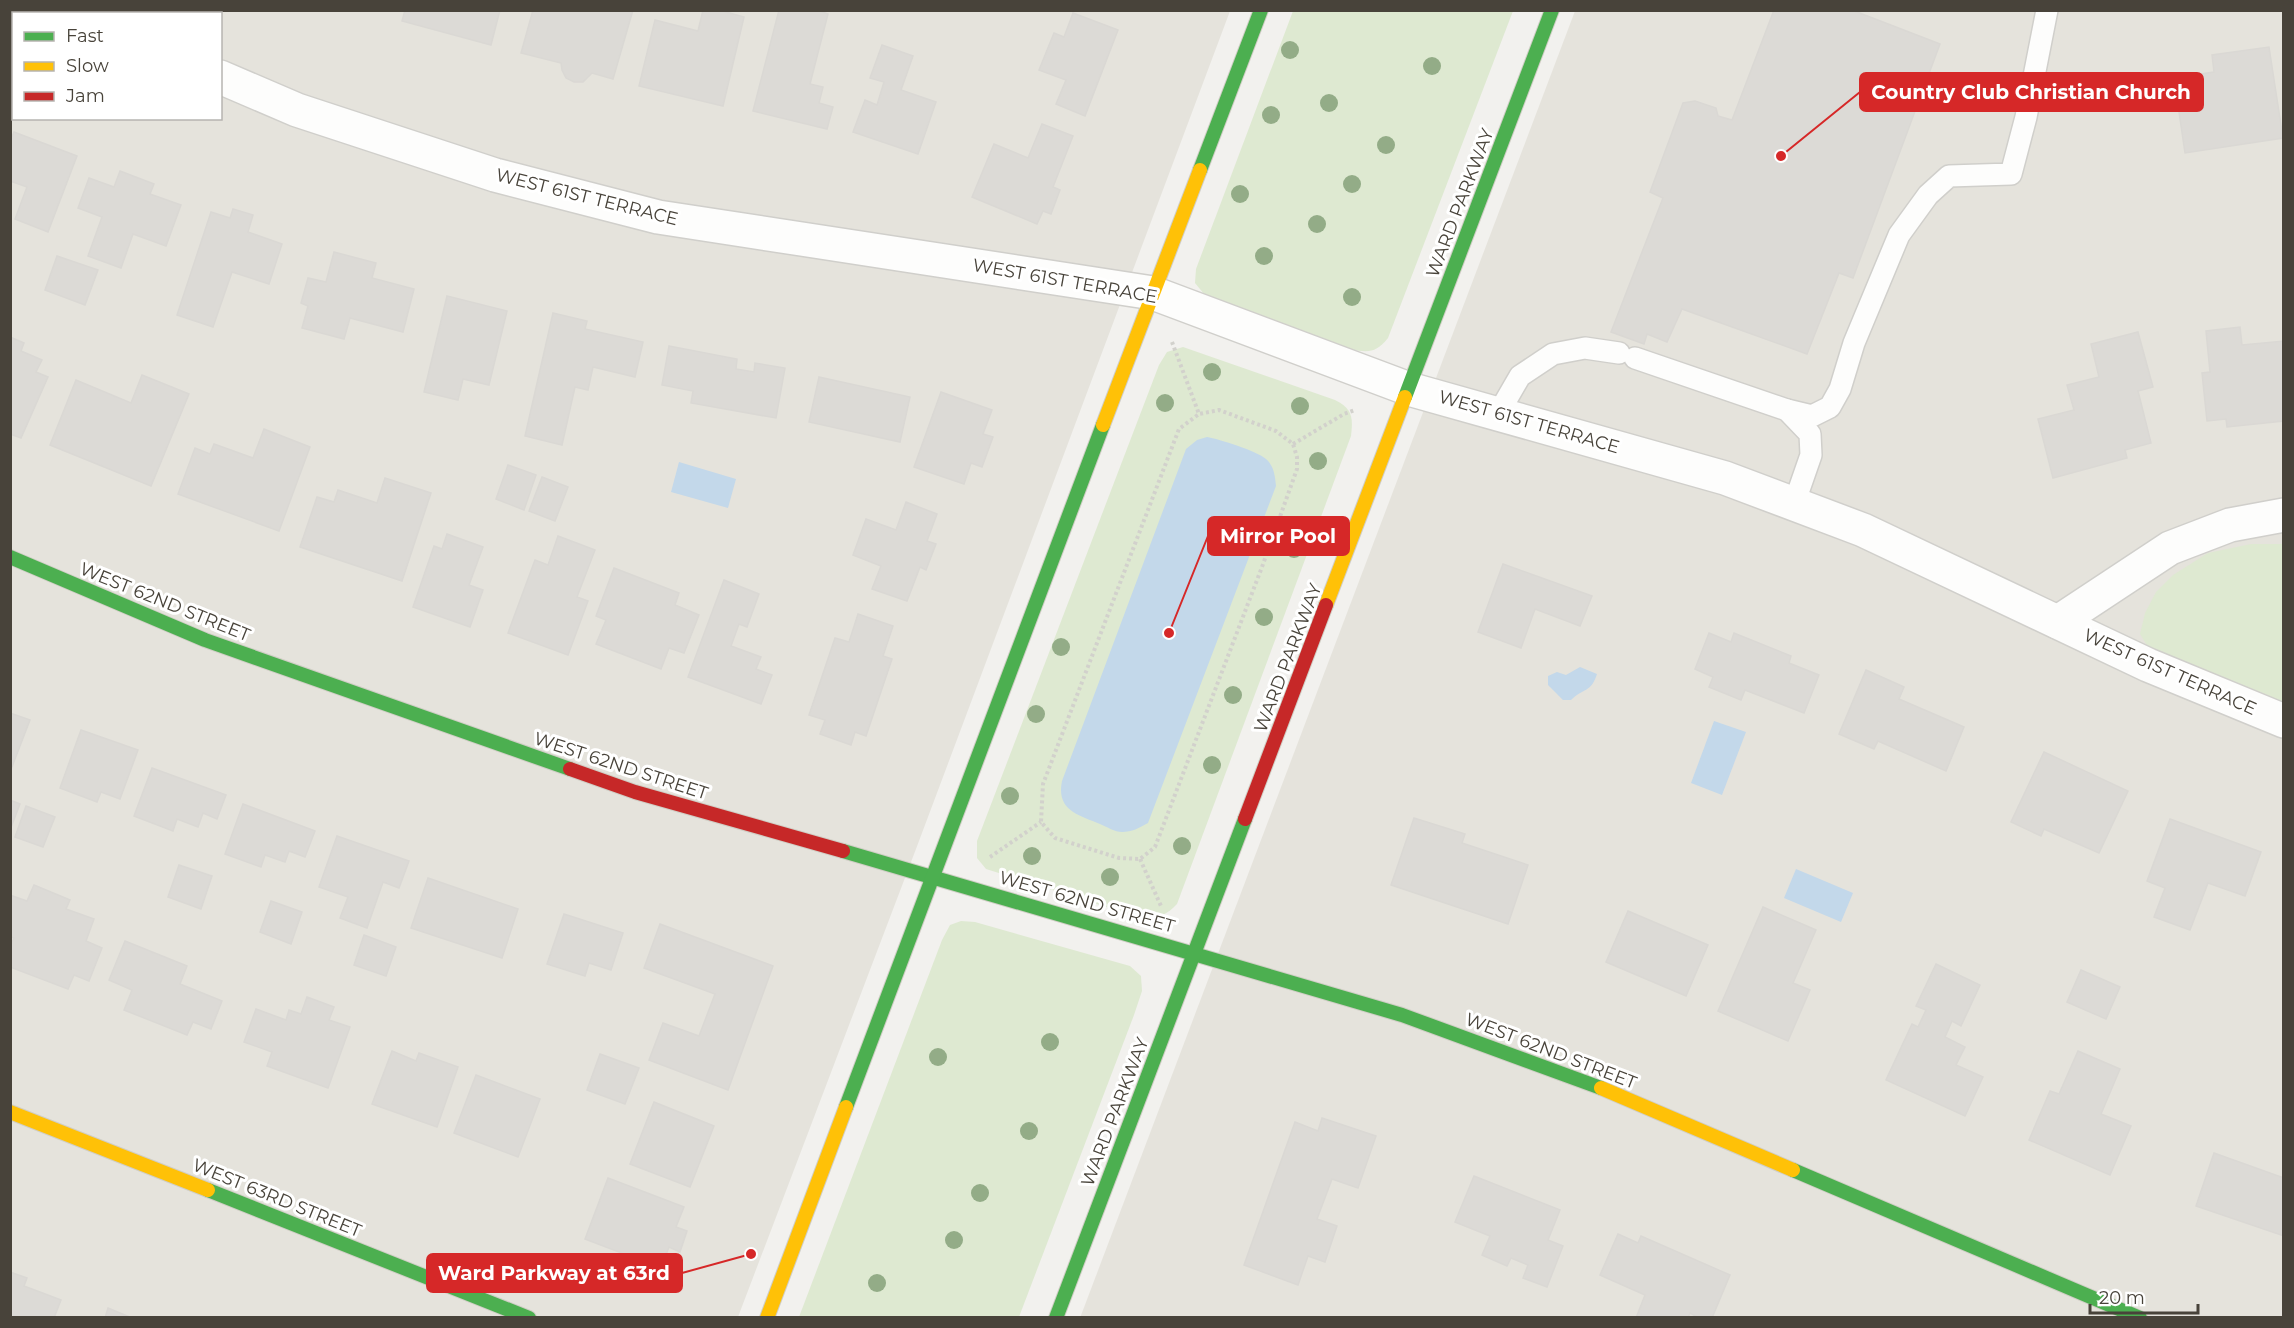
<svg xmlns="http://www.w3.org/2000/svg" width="2294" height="1328" viewBox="0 0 2294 1328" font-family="Montserrat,sans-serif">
<rect width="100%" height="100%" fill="#f2f1ee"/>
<g fill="#e5e3dc" fill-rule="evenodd">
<path d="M 10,11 L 1230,11 L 919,841 L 738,1317 L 11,1317 ZM 14,14 L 220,14 L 220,118 L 14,118 Z"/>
<path d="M 1575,11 L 2283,11 L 2283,1317 L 1080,1318 Z"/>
</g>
<g fill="#dee9d1">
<path d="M 1293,11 L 1513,11 L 1388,338 C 1376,353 1368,353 1350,349 L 1204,294 L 1195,283 L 1196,269 Z"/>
<path d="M 1183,347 L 1335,400 C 1353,409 1353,418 1351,436 L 1177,904 C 1165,917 1155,919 1138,917 L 986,869 L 977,858 L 977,841 L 1159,365 L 1167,352 Z"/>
<path d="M 2251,544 L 2283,544 L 2283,705 L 2148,647 L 2140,634 L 2145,613 L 2156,592 L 2173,575 L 2208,553 Z"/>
<path d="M 961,921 L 975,922 L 1130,966 L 1141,976 L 1142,991 L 1134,1015 L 1019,1317 L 799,1317 L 942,940 L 950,925 Z"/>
</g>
<g fill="#c3d8ea">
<path d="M 1207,437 C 1219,439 1257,451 1266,459 C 1274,466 1275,476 1276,486 L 1148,823 C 1139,828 1132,832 1122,832 C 1115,832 1107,827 1100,824 C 1078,815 1056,810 1062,781 L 1186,449 L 1197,440 Z"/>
<path d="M 679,462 L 736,479 L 728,508 L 671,492 Z"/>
<path d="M 1580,667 L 1597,674 C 1591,693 1583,688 1571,700 L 1563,700 L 1548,685 L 1548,676 L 1557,672 L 1566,675 Z"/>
<path d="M 1714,721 L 1746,732 L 1722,795 L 1691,783 Z"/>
<path d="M 1796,869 L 1853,893 L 1841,922 L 1784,898 Z"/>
</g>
<g fill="#dcdad6" stroke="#dad8d4" stroke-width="1.5">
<path d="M 405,10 L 500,10 L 491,45 L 402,21 Z"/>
<path d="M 533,10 L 633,10 L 613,79 L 592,73 L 583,82 L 574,82 L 566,78 L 562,70 L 561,63 L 521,53 Z"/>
<path d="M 703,10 L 719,10 L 744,17 L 723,106 L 639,86 L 655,20 L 698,31 Z"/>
<path d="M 779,10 L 817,10 L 828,14 L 810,84 L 823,87 L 819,103 L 833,107 L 827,129 L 753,111 Z"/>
<path d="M 1774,10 L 1852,10 L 1940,44 L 1853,278 L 1839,273 L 1807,354 L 1682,309 L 1667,342 L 1647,334 L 1644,344 L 1611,332 L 1663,198 L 1650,192 L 1683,103 L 1695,101 L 1716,108 L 1718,116 L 1732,120 Z"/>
<path d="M 1073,13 L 1118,30 L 1085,116 L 1056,104 L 1066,80 L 1039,70 L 1054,33 L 1064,37 Z"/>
<path d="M 882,45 L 913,56 L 901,90 L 936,102 L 918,154 L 853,132 L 865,100 L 877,105 L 884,82 L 870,78 Z"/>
<path d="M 2269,47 L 2283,138 L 2185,153 L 2174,78 L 2214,72 L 2212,55 Z"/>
<path d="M 1042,124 L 1073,136 L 1053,187 L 1060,190 L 1051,214 L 1043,211 L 1037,224 L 972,197 L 994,144 L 1028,158 Z"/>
<path d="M 14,132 L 77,156 L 48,232 L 15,219 L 27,187 L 10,181 L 10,141 Z"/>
<path d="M 120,171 L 154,184 L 150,194 L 181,205 L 166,246 L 133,234 L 121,268 L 88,256 L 102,217 L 78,208 L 89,178 L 114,187 Z"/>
<path d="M 233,209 L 253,215 L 248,232 L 282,244 L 269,284 L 232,272 L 213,327 L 177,315 L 211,212 L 230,218 Z"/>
<path d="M 334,252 L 376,263 L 372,278 L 414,289 L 403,332 L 350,318 L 344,339 L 302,328 L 308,306 L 301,303 L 308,278 L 326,282 Z"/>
<path d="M 57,256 L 98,270 L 85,305 L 45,290 Z"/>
<path d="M 447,296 L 507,311 L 489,385 L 463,379 L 458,400 L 424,392 Z"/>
<path d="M 553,313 L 587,321 L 585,329 L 643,342 L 635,377 L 593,367 L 588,390 L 575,387 L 562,445 L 525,436 Z"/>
<path d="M 2240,327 L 2242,345 L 2284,341 L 2284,421 L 2227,427 L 2226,419 L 2207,421 L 2202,373 L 2210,372 L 2206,331 Z"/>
<path d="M 2138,332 L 2153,387 L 2138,391 L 2151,443 L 2125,450 L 2127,458 L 2053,478 L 2038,419 L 2074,410 L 2067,385 L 2099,377 L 2091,344 Z"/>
<path d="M 10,337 L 24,343 L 21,351 L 42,360 L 36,372 L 48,377 L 21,438 L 10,434 Z"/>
<path d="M 669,346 L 737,359 L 736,369 L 754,372 L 755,363 L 785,368 L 776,418 L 691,403 L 693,391 L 662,385 Z"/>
<path d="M 142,375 L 189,394 L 151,486 L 50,445 L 76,380 L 131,403 Z"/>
<path d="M 819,377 L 910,397 L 900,442 L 809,422 Z"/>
<path d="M 941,392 L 992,410 L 983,434 L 993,437 L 982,467 L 971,463 L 964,484 L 914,467 Z"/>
<path d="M 264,429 L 310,447 L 279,531 L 178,494 L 195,448 L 210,454 L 214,444 L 253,458 Z"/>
<path d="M 508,465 L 536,475 L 524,510 L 496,499 Z"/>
<path d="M 542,477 L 568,487 L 555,521 L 529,511 Z"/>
<path d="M 385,478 L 431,493 L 402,581 L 300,547 L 317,497 L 334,502 L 338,490 L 377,503 Z"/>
<path d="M 906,502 L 937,514 L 927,541 L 936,544 L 926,570 L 920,567 L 907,601 L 872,589 L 881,566 L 853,555 L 866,519 L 896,530 Z"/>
<path d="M 447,534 L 483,547 L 469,585 L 483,590 L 470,627 L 413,607 L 434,546 L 442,549 Z"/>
<path d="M 558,536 L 595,550 L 577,597 L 588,601 L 568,655 L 508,633 L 535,560 L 548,565 Z"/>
<path d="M 1503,564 L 1592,596 L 1580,626 L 1535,609 L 1521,648 L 1478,632 Z"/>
<path d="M 614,568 L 679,593 L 675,605 L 699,615 L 684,653 L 669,648 L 661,669 L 596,644 L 606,620 L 596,616 Z"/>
<path d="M 724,580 L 759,594 L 747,627 L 739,624 L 731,646 L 761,657 L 756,669 L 772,675 L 761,704 L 688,677 Z"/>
<path d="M 858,614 L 893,626 L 883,656 L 892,659 L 866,736 L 855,732 L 851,745 L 820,734 L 825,720 L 809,715 L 835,638 L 849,642 Z"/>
<path d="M 1709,633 L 1731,642 L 1734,633 L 1791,656 L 1789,663 L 1819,675 L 1804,713 L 1745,690 L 1741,700 L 1709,687 L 1713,677 L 1695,669 Z"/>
<path d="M 1866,670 L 1904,687 L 1899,699 L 1964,727 L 1946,771 L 1878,741 L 1874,749 L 1839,734 Z"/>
<path d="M 10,713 L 30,720 L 10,772 Z"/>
<path d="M 81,730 L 138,750 L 120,799 L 101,792 L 97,802 L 60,788 Z"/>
<path d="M 2044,752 L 2128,791 L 2099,853 L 2044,829 L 2041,836 L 2011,822 Z"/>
<path d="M 152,768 L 226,795 L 217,819 L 203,813 L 198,827 L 177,819 L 173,831 L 134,816 Z"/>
<path d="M 10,800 L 20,804 L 10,830 Z"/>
<path d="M 243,804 L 315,831 L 305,857 L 289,851 L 285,862 L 265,855 L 261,867 L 225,854 Z"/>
<path d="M 26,806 L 55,817 L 43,847 L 15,837 Z"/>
<path d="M 1414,818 L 1465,834 L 1462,843 L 1528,865 L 1508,924 L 1391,885 Z"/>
<path d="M 2170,819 L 2261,852 L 2245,896 L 2208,883 L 2190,930 L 2154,917 L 2165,888 L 2147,881 Z"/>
<path d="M 337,836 L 409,861 L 399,888 L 383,882 L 367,928 L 340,918 L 348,897 L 319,887 Z"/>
<path d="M 179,865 L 212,876 L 201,909 L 168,897 Z"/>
<path d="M 428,878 L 518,909 L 502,958 L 411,928 Z"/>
<path d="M 34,885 L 70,900 L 66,909 L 94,919 L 86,941 L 102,948 L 89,981 L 74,975 L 68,989 L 10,967 L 10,946 L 14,938 L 10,937 L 10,895 L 27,901 Z"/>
<path d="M 271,901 L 302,912 L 291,944 L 260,932 Z"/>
<path d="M 1763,907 L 1816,930 L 1793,983 L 1810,990 L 1788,1041 L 1718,1011 Z"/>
<path d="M 1628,911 L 1708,945 L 1686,996 L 1606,962 Z"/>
<path d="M 564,914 L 623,933 L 611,970 L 589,963 L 585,976 L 547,964 Z"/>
<path d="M 660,924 L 773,966 L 728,1090 L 649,1060 L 663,1023 L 699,1036 L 715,994 L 644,968 Z"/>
<path d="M 364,935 L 396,947 L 386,976 L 354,965 Z"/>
<path d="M 125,941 L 187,966 L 180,984 L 222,1001 L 211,1029 L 193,1022 L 187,1035 L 124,1010 L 132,990 L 109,980 Z"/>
<path d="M 1936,964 L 1980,985 L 1961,1026 L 1952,1021 L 1945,1037 L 1965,1047 L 1956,1065 L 1983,1077 L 1965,1116 L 1886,1080 L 1912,1024 L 1918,1027 L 1926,1010 L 1916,1006 Z"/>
<path d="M 2081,970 L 2120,987 L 2106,1019 L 2067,1002 Z"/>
<path d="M 307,997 L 334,1007 L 329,1020 L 350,1027 L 328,1088 L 267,1066 L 272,1052 L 244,1042 L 256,1009 L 286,1020 L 289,1010 L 301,1014 Z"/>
<path d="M 392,1051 L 416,1061 L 419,1053 L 458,1067 L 437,1127 L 372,1104 Z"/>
<path d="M 2078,1051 L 2120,1069 L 2101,1114 L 2131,1126 L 2110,1175 L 2029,1140 L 2050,1091 L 2059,1094 Z"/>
<path d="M 600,1054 L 639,1068 L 625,1104 L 587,1090 Z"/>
<path d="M 476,1075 L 540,1099 L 518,1157 L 454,1133 Z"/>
<path d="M 654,1102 L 714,1126 L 690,1187 L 630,1164 Z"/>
<path d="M 1322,1118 L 1376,1136 L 1358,1188 L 1332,1179 L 1317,1219 L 1337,1226 L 1325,1262 L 1308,1256 L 1298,1285 L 1244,1265 L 1295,1122 L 1318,1131 Z"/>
<path d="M 2214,1153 L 2284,1178 L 2284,1236 L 2196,1206 Z"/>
<path d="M 1474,1176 L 1560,1210 L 1548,1240 L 1563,1246 L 1547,1287 L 1523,1278 L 1528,1265 L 1511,1258 L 1507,1266 L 1482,1255 L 1490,1236 L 1455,1222 Z"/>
<path d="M 608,1178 L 684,1207 L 676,1227 L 687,1231 L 680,1252 L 669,1247 L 661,1268 L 585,1239 Z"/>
<path d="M 1618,1234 L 1638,1243 L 1641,1236 L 1730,1275 L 1712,1318 L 1699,1318 L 1690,1313 L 1688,1318 L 1636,1318 L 1645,1295 L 1600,1275 Z"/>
<path d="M 10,1272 L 27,1278 L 24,1286 L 61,1300 L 54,1318 L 10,1318 Z"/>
<path d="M 108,1308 L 132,1318 L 105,1318 Z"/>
</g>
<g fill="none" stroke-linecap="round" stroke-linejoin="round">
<g stroke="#d0cfcb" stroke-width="24">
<g id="lane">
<path d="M 1635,358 L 1787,410 L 1810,434 L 1811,455 L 1794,504"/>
<path d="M 1787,410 L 1812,416 L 1830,407 L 1840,389 L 1854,343 L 1899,235 L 1928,195 L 1949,176 L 2011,174 L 2026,117 L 2047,10"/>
<path d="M 1498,414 L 1520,376 L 1553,354 L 1585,348 L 1619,353"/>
</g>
</g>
<g stroke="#d0cfcb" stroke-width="36">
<g id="street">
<path d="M 67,10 L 74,14"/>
<path d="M 220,77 L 297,110 L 495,175 L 658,217 L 1153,293 L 1409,389 L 1725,478 L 1863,530 L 2148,665 L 2284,721"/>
<path d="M 2058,622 L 2170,548 L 2230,525 L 2284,515"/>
</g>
</g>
<g stroke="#d0cec5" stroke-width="16">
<g id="fast">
<path d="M 1200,170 L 1261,10"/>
<path d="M 1405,397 L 1552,10"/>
<path d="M 10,557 L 205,640 L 570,769"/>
<path d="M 843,851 L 1402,1015 L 1601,1088"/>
<path d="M 846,1107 L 1103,425"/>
<path d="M 1793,1170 L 2140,1318"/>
<path d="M 208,1190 L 529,1318"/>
<path d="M 1056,1318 L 1245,819"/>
</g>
</g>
<g stroke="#d0cec5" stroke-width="16">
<g id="slow">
<path d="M 1103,425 L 1200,170"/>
<path d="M 1326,605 L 1405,397"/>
<path d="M 1601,1088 L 1793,1170"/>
<path d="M 10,1112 L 208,1190"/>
<path d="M 767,1318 L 846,1107"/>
</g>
</g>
<g stroke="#d0cec5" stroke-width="16">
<g id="jam">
<path d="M 570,769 L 635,792 L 843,851"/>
<path d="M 1245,819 L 1326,605"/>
</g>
</g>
<g stroke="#d2d1cc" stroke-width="4" stroke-dasharray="3 3" stroke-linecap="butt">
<path d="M 1172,342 L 1199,414 L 1219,410 L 1276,431 L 1293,444 L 1297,457 L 1297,469 L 1262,567 L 1155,847 L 1140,859 L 1119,858 L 1055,838 L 1041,822 L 1043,784 L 1179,429 L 1199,414"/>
<path d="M 1293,444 L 1344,414 L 1355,410"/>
<path d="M 990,857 L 1041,822"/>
<path d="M 1140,859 L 1161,906"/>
</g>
<use href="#lane" stroke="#fdfdfc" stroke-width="21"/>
<use href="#street" stroke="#fdfdfc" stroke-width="33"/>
<use href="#fast" stroke="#4caf50" stroke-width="14"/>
<use href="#slow" stroke="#ffc107" stroke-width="14"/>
<use href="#jam" stroke="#c62828" stroke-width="14"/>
</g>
<g fill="#93ac87">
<circle cx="1290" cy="50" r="9"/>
<circle cx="1432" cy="66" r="9"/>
<circle cx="1329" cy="103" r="9"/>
<circle cx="1271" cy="115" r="9"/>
<circle cx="1386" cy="145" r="9"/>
<circle cx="1352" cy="184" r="9"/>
<circle cx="1240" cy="194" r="9"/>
<circle cx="1317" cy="224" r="9"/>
<circle cx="1264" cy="256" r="9"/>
<circle cx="1352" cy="297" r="9"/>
<circle cx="1212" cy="372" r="9"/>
<circle cx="1165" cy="403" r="9"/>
<circle cx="1300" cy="406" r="9"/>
<circle cx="1318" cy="461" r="9"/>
<circle cx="1294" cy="549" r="9"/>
<circle cx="1264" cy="617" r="9"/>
<circle cx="1061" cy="647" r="9"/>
<circle cx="1233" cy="695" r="9"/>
<circle cx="1036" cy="714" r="9"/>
<circle cx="1212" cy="765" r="9"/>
<circle cx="1010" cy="796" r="9"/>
<circle cx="1182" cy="846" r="9"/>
<circle cx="1032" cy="856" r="9"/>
<circle cx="1110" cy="877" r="9"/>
<circle cx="1050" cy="1042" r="9"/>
<circle cx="938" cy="1057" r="9"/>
<circle cx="1029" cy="1131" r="9"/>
<circle cx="980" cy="1193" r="9"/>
<circle cx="954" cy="1240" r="9"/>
<circle cx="877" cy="1283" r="9"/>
</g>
<g text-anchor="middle" stroke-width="6" stroke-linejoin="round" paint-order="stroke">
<g font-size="18" fill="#48433a" stroke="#fff">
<text transform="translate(587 197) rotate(14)" y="6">WEST 61ST TERRACE</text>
<text transform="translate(1460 203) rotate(-69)" y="6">WARD PARKWAY</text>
<text transform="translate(1065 281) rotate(10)" y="6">WEST 61ST TERRACE</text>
<text transform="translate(1529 422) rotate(16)" y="6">WEST 61ST TERRACE</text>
<text transform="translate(165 602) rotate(22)" y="6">WEST 62ND STREET</text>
<text transform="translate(1288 658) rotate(-69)" y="6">WARD PARKWAY</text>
<text transform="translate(2170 672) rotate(24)" y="6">WEST 61ST TERRACE</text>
<text transform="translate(621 766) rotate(18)" y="6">WEST 62ND STREET</text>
<text transform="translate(1087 902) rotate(16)" y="6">WEST 62ND STREET</text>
<text transform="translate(1551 1051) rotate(21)" y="6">WEST 62ND STREET</text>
<text transform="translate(1115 1112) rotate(-69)" y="6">WARD PARKWAY</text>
<text transform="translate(277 1198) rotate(22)" y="6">WEST 63RD STREET</text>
</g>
</g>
<path fill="none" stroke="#d62828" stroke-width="2" d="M1781 156L1860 92M1169 633L1208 536M751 1254L682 1273"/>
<g fill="#d62828" stroke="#fff" stroke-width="2">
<circle cx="1781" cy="156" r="6"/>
<circle cx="1169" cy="633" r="6"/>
<circle cx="751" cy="1254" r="6"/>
</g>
<g fill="#d62828" stroke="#d62828" stroke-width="2">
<rect x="1860" y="73" width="343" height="38" rx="6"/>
<rect x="1208" y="517" width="141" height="38" rx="6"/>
<rect x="427" y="1254" width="255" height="38" rx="6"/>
</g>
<g font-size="20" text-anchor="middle" font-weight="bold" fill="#fff">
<text x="2031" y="99">Country Club Christian Church</text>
<text x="1278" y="543">Mirror Pool</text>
<text x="554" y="1280">Ward Parkway at 63rd</text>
</g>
<rect width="2294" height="1328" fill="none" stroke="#48433a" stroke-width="24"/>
<rect x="12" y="12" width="210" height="108" fill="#ffffff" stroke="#b6b4b0" stroke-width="1.5"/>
<rect x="24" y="32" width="30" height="9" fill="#4caf50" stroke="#b6b4b0" stroke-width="1.5"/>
<text x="66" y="42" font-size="18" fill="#48433a">Fast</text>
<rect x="24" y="62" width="30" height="9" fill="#ffc107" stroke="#b6b4b0" stroke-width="1.5"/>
<text x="66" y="72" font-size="18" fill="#48433a">Slow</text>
<rect x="24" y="92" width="30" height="9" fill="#c62828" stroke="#b6b4b0" stroke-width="1.5"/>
<text x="66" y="102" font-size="18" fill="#48433a">Jam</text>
<path d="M2090 1304v9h108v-9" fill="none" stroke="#48433a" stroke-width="3"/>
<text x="2099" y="1304" font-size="18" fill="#48433a" stroke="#ffffff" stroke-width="4.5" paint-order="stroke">20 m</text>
</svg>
